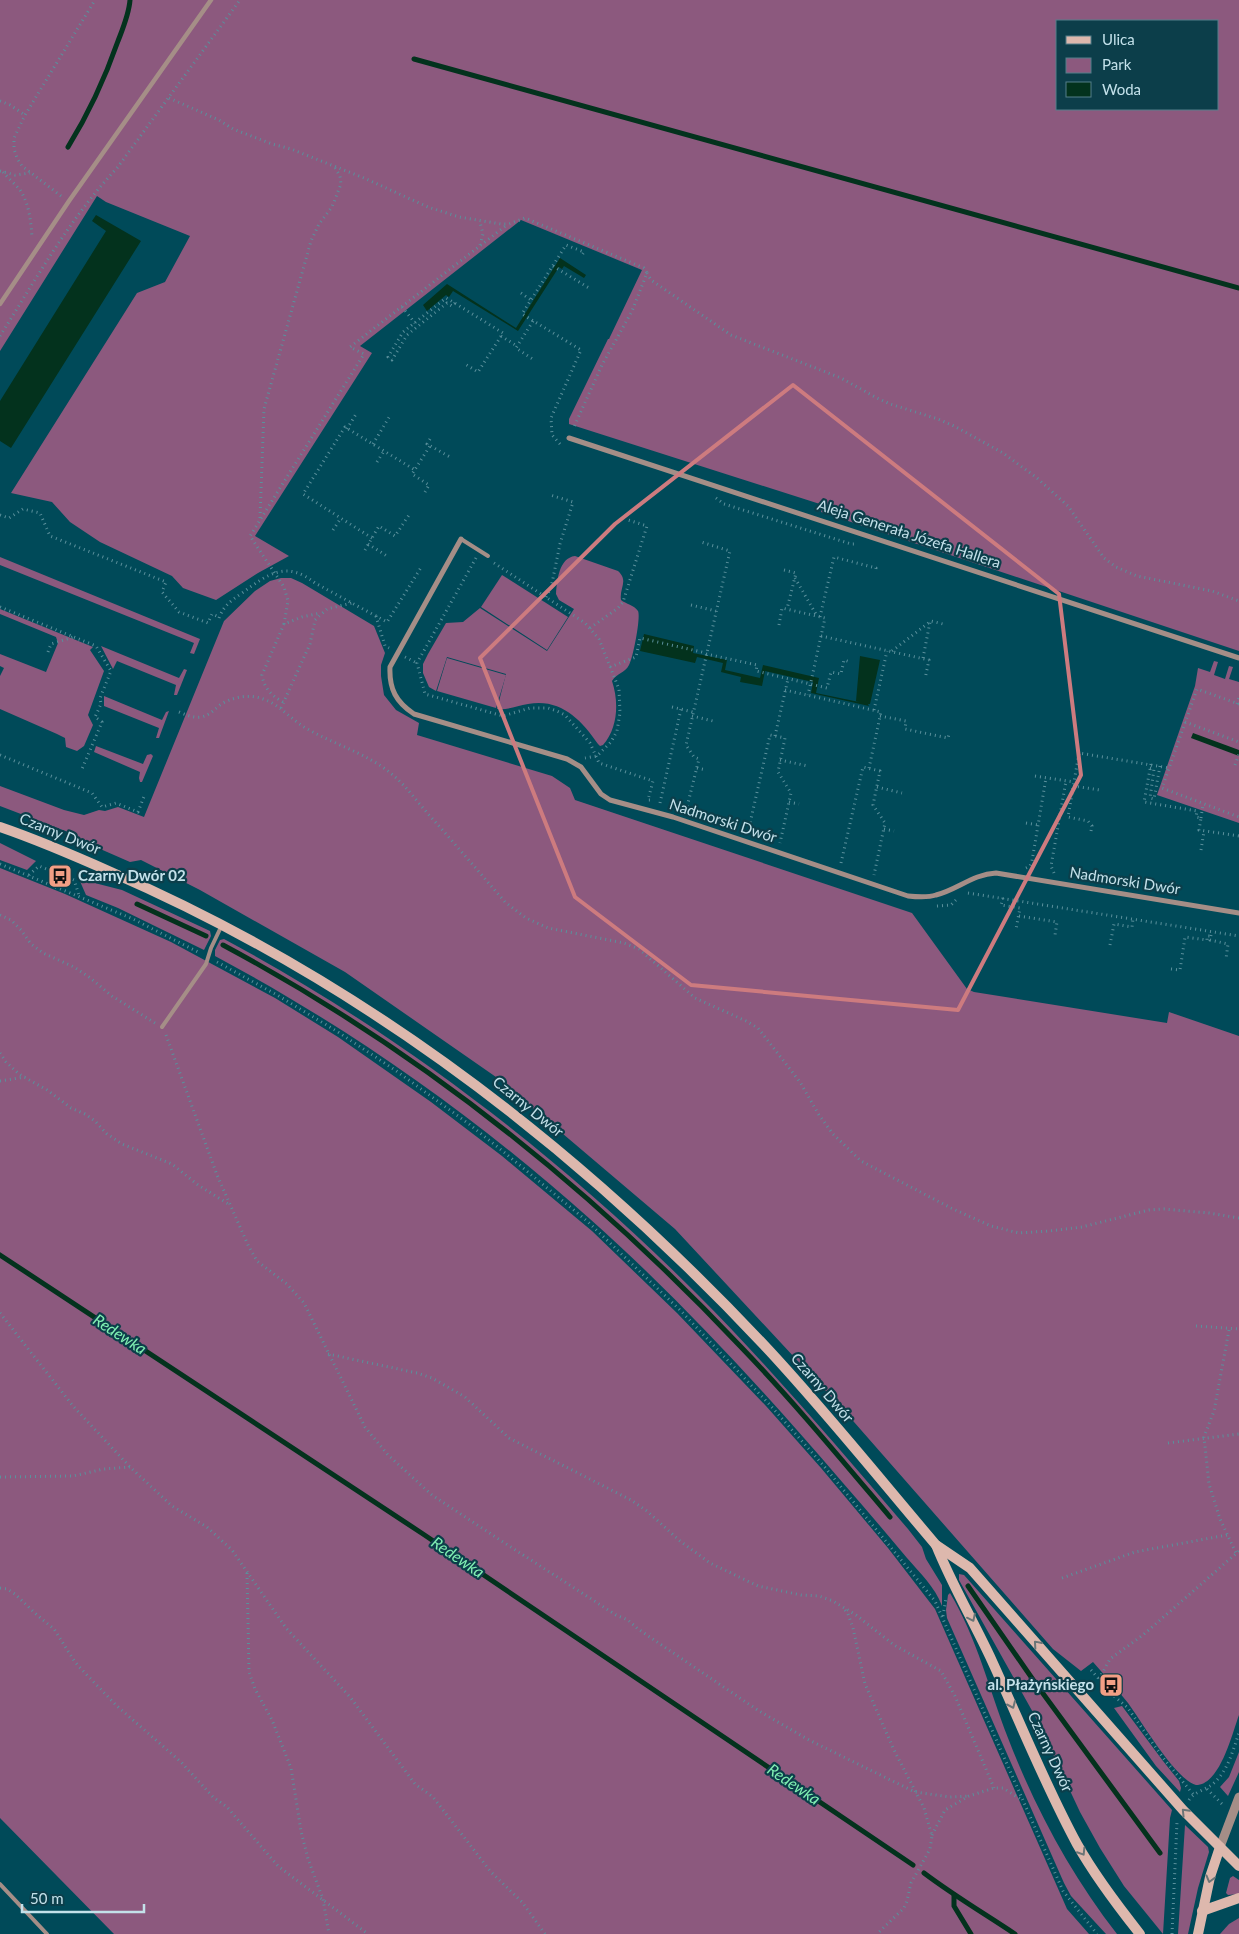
<svg xmlns="http://www.w3.org/2000/svg" width="1239" height="1934" viewBox="0 0 1239 1934" font-family="Lato,sans-serif">
<rect width="100%" height="100%" fill="#004a59"/>
<g fill="#8c597e" fill-rule="evenodd">
<path d="M 0,0 L 1239,0 L 1239,651 L 821,512 L 823,505 L 569,424 L 569,419 L 608,339 L 609,339 L 642,270 L 521,220 L 360,346 L 372,353 L 255,536 L 289,556 L 258,573 L 216,600 L 183,588 L 172,576 L 100,542 L 70,522 L 52,502 L 11,493 L 137,293 L 165,282 L 190,236 L 106,202 L 97,196 L 0,351 ZM 1058,21 L 1218,21 L 1218,109 L 1058,109 Z"/>
<path d="M 575,556 L 618,571 C 629,581 619,588 621,600 C 626,604 634,605 638,611 C 641,617 633,658 629,665 C 625,673 617,673 612,681 C 619,702 618,728 603,745 L 600,746 L 598,744 C 581,719 560,698 528,704 C 517,706 508,710 497,709 L 506,674 L 447,657 L 436,691 L 429,687 L 423,673 L 423,664 L 428,654 L 446,623 L 463,622 L 480,608 L 547,651 L 574,609 L 559,600 L 556,594 C 557,580 559,558 575,556 Z"/>
<path d="M 0,557 L 200,639 L 194,654 L 190,653 L 194,643 L 0,565 Z"/>
<path d="M 502,575 L 568,617 L 547,650 L 481,607 Z"/>
<path d="M 281,578 L 291,578 L 302,583 L 374,626 L 385,653 L 381,665 L 381,676 L 384,695 L 396,710 L 419,723 L 417,735 L 552,776 L 570,788 L 575,800 L 912,913 L 967,989 L 974,992 L 1167,1023 L 1169,1012 L 1239,1036 L 1239,1715 C 1232,1734 1220,1785 1196,1785 C 1175,1779 1142,1722 1128,1703 C 1117,1689 1105,1676 1093,1662 L 1081,1671 L 1053,1649 L 847,1414 L 675,1229 L 496,1077 L 345,972 L 200,890 L 141,860 L 130,862 L 82,841 L 68,832 L 0,806 L 0,786 L 64,810 L 84,815 L 99,810 L 105,811 L 118,807 L 144,817 L 224,621 L 255,591 L 270,581 Z"/>
<path d="M 0,609 L 93,647 L 90,650 L 104,671 L 88,715 L 93,725 L 84,746 L 77,751 L 66,747 L 65,738 L 57,734 L 0,709 L 0,676 L 4,668 L 0,666 L 0,654 L 46,672 L 58,643 L 56,637 L 0,614 Z"/>
<path d="M 101,646 L 179,678 L 184,669 L 187,670 L 177,695 L 174,695 L 176,685 L 117,661 L 113,669 Z"/>
<path d="M 447,658 L 506,675 L 496,708 L 437,691 Z"/>
<path d="M 1214,661 L 1218,662 L 1214,675 L 1225,679 L 1229,666 L 1233,667 L 1229,679 L 1239,682 L 1239,823 L 1157,795 L 1195,686 L 1198,668 L 1210,672 Z"/>
<path d="M 104,696 L 162,720 L 166,712 L 169,711 L 159,738 L 156,738 L 159,728 L 104,706 Z"/>
<path d="M 96,746 L 143,764 L 147,755 L 151,754 L 153,756 L 142,782 L 140,782 L 139,778 L 140,772 L 94,752 Z"/>
<path d="M 0,843 L 36,861 L 27,870 L 0,860 Z"/>
<path d="M 0,868 L 65,894 L 171,942 L 275,998 L 338,1037 L 431,1102 L 502,1156 L 592,1231 L 677,1313 L 766,1406 L 821,1468 L 888,1548 L 935,1609 L 1067,1909 L 1089,1934 L 114,1934 L 0,1818 Z"/>
<path d="M 79,879 L 122,890 L 210,931 L 211,936 L 204,950 L 118,908 L 86,895 Z"/>
<path d="M 224,939 C 399,1033 557,1154 697,1294 C 772,1369 839,1449 908,1529 L 922,1547 L 926,1559 L 942,1585 L 942,1606 C 935,1587 920,1573 907,1558 C 886,1533 865,1508 843,1483 C 764,1391 681,1300 590,1219 C 476,1117 350,1028 215,956 L 215,950 L 220,940 Z"/>
<path d="M 959,1574 L 964,1575 L 1172,1810 L 1170,1818 L 1163,1934 L 1124,1886 L 1100,1848 L 1080,1812 L 1035,1716 L 959,1580 Z"/>
<path d="M 950,1593 C 977,1638 989,1689 1008,1738 C 1035,1808 1071,1875 1117,1934 L 1106,1934 L 1071,1896 L 1064,1883 L 947,1618 L 946,1610 L 948,1595 Z"/>
<path d="M 1122,1706 L 1163,1761 L 1179,1781 L 1181,1788 L 1180,1792 L 1156,1766 L 1114,1708 Z"/>
<path d="M 1239,1752 L 1239,1772 L 1228,1796 L 1220,1787 L 1229,1777 Z"/>
<path d="M 1185,1825 L 1208,1847 L 1209,1852 L 1198,1888 L 1188,1934 L 1178,1934 Z"/>
<path d="M 1233,1876 L 1239,1880 L 1239,1894 L 1228,1895 L 1226,1893 L 1230,1878 Z"/>
<path d="M 1239,1918 L 1239,1934 L 1220,1934 L 1229,1924 Z"/>
</g>
<g fill="#03321d">
<path d="M 96,215 L 141,241 L 11,448 L 0,441 L 0,401 L 106,231 L 92,221 Z"/>
<path d="M 560,258 L 586,275 L 584,278 L 564,266 L 562,269 L 559,267 L 518,331 L 453,291 L 449,297 L 446,295 L 427,311 L 423,305 L 447,284 L 516,328 Z"/>
<path d="M 644,634 L 694,646 L 693,653 L 727,660 L 725,670 L 760,678 L 763,665 L 819,678 L 816,693 L 859,702 L 856,701 L 860,656 L 880,660 L 870,704 L 868,704 L 869,706 L 811,693 L 813,682 L 765,671 L 762,686 L 740,682 L 741,677 L 721,672 L 723,663 L 697,657 L 695,663 L 640,651 Z"/>
<path d="M 1193,733 L 1239,750 L 1239,756 L 1191,738 Z"/>
</g>
<g fill="none" stroke-linecap="round" stroke-linejoin="round">
<g stroke="#03321d" stroke-width="5">
<path d="M 414,59 L 1239,288"/>
<path d="M 68,147 C 89,113 105,78 118,41 C 123,28 129,14 130,0"/>
<path d="M 137,904 L 206,936"/>
<path d="M 223,945 C 417,1049 590,1187 741,1347 C 793,1401 841,1459 890,1517"/>
<path d="M 0,1255 L 423,1534 L 913,1865"/>
<path d="M 968,1586 L 1036,1684 L 1160,1853"/>
<path d="M 924,1873 C 953,1895 985,1914 1015,1934"/>
<path d="M 954,1895 L 954,1906 L 971,1934"/>
</g>
<g stroke="#5a909c" stroke-width="3" stroke-dasharray="1 4" stroke-linecap="butt">
<path d="M 169,98 L 219,120 L 233,129 L 272,144 L 291,149 L 364,178 L 428,207 L 459,217 L 501,224 L 509,224 L 525,218 L 644,268 L 647,273 L 632,311 L 602,365 L 573,429"/>
<path d="M 0,101 L 10,105 L 25,115"/>
<path d="M 0,171 L 15,175 L 30,173"/>
<path d="M 3,172 C 8,178 15,184 20,190 C 29,203 31,222 32,237"/>
<path d="M 61,196 L 22,166 L 17,158 L 14,149 L 14,138 L 25,115 L 95,0"/>
<path d="M 480,245 L 483,234 L 480,222"/>
<path d="M 553,266 L 589,288"/>
<path d="M 647,273 L 651,280 L 731,335 L 841,378 L 877,398 L 890,404 L 938,419 L 956,427 L 1003,453 L 1037,478 L 1068,506 L 1104,558 L 1116,567 L 1137,576 L 1212,591 L 1239,601"/>
<path d="M 521,293 L 531,300"/>
<path d="M 455,303 L 452,306 L 447,303 L 407,335 L 392,360 L 388,357 L 403,332 L 446,298 L 453,302 L 503,333 L 478,372 L 465,364"/>
<path d="M 402,307 L 415,323"/>
<path d="M 533,321 L 516,348 L 534,360"/>
<path d="M 0,336 C 36,279 70,218 117,168 L 240,0"/>
<path d="M 501,336 L 517,346"/>
<path d="M 347,429 L 356,414"/>
<path d="M 430,439 L 427,444 L 450,457"/>
<path d="M 373,444 L 391,414"/>
<path d="M 560,444 L 552,435 L 551,418 L 581,350 L 522,314 L 566,245 L 584,252 L 582,255"/>
<path d="M 377,462 L 384,451"/>
<path d="M 425,492 L 429,485 L 412,474 L 430,446"/>
<path d="M 716,498 L 724,504 L 851,544 L 857,544"/>
<path d="M 0,515 L 9,518 L 23,509 L 40,513 L 50,536 L 166,582 L 162,592 L 179,612 L 208,623 L 212,614 L 219,617"/>
<path d="M 260,518 L 264,409 L 311,241 L 319,224 L 332,207 L 341,184 L 340,176 L 335,168"/>
<path d="M 333,530 L 341,518"/>
<path d="M 372,538 L 303,494 L 345,427 L 415,470"/>
<path d="M 368,544 L 387,556"/>
<path d="M 365,550 L 379,526 L 395,536 L 409,515"/>
<path d="M 476,558 L 417,663 L 425,694 L 503,716 L 530,708 L 548,708 L 557,711 L 565,715 L 590,743 L 599,763 L 653,781 L 648,800 L 650,800"/>
<path d="M 494,563 L 585,623 L 599,639 L 619,689 L 620,713 L 617,731 L 611,742 L 597,756 L 585,758"/>
<path d="M 784,570 L 796,573 L 787,609"/>
<path d="M 795,578 L 817,616"/>
<path d="M 546,597 L 551,588 L 560,544 L 573,502 L 550,495"/>
<path d="M 691,605 L 716,611"/>
<path d="M 0,607 L 96,646 L 111,671 L 100,698 L 101,704 L 95,717 L 102,722 L 82,769"/>
<path d="M 376,616 L 385,646 L 389,648"/>
<path d="M 820,617 L 834,557 L 876,568 L 875,572"/>
<path d="M 219,618 C 224,605 231,601 242,593 C 268,574 286,560 315,583 L 387,622 L 422,566"/>
<path d="M 284,624 L 288,601 L 284,587 L 250,536 L 364,354 L 350,347 L 508,224"/>
<path d="M 779,625 L 782,608 L 825,618 L 808,695"/>
<path d="M 590,628 L 618,608 L 623,602 L 647,526 L 625,519"/>
<path d="M 821,636 L 929,660 L 925,679"/>
<path d="M 892,651 L 931,621 L 943,624"/>
<path d="M 48,652 L 51,644 L 73,637"/>
<path d="M 706,654 L 757,665 L 756,671 L 827,688 L 831,672 L 841,674 L 844,660 L 850,662"/>
<path d="M 405,657 L 417,663"/>
<path d="M 923,658 L 930,622"/>
<path d="M 610,667 L 636,657 L 640,638 L 706,653"/>
<path d="M 785,690 L 881,712 L 869,768"/>
<path d="M 283,702 C 272,696 264,688 262,675 L 284,624 L 302,617 L 321,613"/>
<path d="M 1237,704 L 1239,698"/>
<path d="M 1239,704 L 1197,689 L 1162,788 L 1239,817"/>
<path d="M 672,707 L 693,712"/>
<path d="M 281,708 L 310,644 L 315,620 L 327,609 L 352,603"/>
<path d="M 874,710 L 887,651"/>
<path d="M 179,712 C 186,715 194,718 201,717 C 210,715 214,710 220,705 C 230,698 244,695 256,697 C 277,701 288,717 304,727 C 334,745 368,753 394,776 C 407,787 418,803 430,816 C 455,844 480,873 505,902 L 526,918 L 548,928 L 624,943 L 639,949 L 695,998 L 746,1021 L 758,1028 L 800,1082 L 819,1115 L 833,1134 L 861,1161 L 951,1208 L 991,1226 L 1019,1233 L 1049,1231 L 1082,1227 L 1149,1210 L 1164,1209 L 1209,1213 L 1239,1218"/>
<path d="M 692,716 L 713,721"/>
<path d="M 880,716 L 906,721 L 905,729 L 948,738 L 949,734"/>
<path d="M 1185,722 L 1239,742"/>
<path d="M 775,736 L 788,679"/>
<path d="M 0,755 L 92,793 L 102,807 L 116,803 L 138,812 L 145,794"/>
<path d="M 780,760 L 808,766"/>
<path d="M 1151,764 L 1144,802 L 1197,811 L 1196,817 L 1201,818 L 1199,830 L 1239,836"/>
<path d="M 1235,765 L 1239,754"/>
<path d="M 697,768 L 706,770"/>
<path d="M 1150,768 L 1154,769 L 1150,798 L 1154,799 L 1160,766"/>
<path d="M 1035,776 L 1074,782"/>
<path d="M 1073,786 L 1100,790"/>
<path d="M 877,787 L 902,793"/>
<path d="M 789,802 L 799,804"/>
<path d="M 660,803 L 681,709"/>
<path d="M 686,811 L 699,759 L 694,757 L 686,745 L 730,551 L 701,542"/>
<path d="M 1201,818 L 1203,804"/>
<path d="M 1026,823 L 1038,825"/>
<path d="M 884,829 L 894,831"/>
<path d="M 1091,831 L 1092,826 L 1088,821 L 1068,817 L 1079,753 L 1169,768"/>
<path d="M 748,832 L 770,735 L 785,738 L 778,772 L 791,793 L 780,843"/>
<path d="M 1201,850 L 1204,831"/>
<path d="M 841,863 L 863,767 L 880,771 L 873,805 L 885,823 L 874,875"/>
<path d="M 0,864 L 133,919 L 200,953"/>
<path d="M 1026,868 L 1030,866 L 1032,861 L 1046,778"/>
<path d="M 1054,873 L 1051,866 L 1066,781"/>
<path d="M 29,875 L 39,866 L 74,880 L 79,895"/>
<path d="M 968,893 L 1239,936"/>
<path d="M 1003,898 L 1001,905 L 1020,908 L 1016,929"/>
<path d="M 937,906 L 951,905 L 958,898"/>
<path d="M 0,915 L 11,920 L 21,930 L 31,944 L 43,953 L 74,967 L 89,977 L 112,996 L 155,1023"/>
<path d="M 1019,916 L 1057,922 L 1055,935"/>
<path d="M 1211,935 L 1210,940 L 1228,944 L 1226,959"/>
<path d="M 1110,945 L 1114,924 L 1132,927 L 1133,919"/>
<path d="M 217,962 L 277,995 L 338,1032 L 395,1070 L 469,1124 L 505,1153 L 587,1221 L 680,1310 L 769,1404 L 823,1465 L 935,1601 L 1063,1891 L 1097,1934"/>
<path d="M 1171,969 L 1180,970 L 1185,937 L 1207,940 L 1207,936 L 1211,936"/>
<path d="M 166,1035 L 217,1175 L 248,1245 L 257,1261 L 287,1284 L 304,1303 L 365,1427 L 388,1455 L 432,1495 L 500,1540 L 616,1615 L 628,1620 L 638,1629 L 759,1711 L 809,1740 L 915,1792 L 950,1797 L 969,1796"/>
<path d="M 0,1053 L 6,1062 L 19,1074 L 47,1090 L 71,1108 L 85,1114 L 95,1121 L 107,1134 L 122,1144 L 172,1164 L 198,1185 L 230,1205"/>
<path d="M 0,1081 L 25,1077"/>
<path d="M 0,1313 L 73,1406 L 130,1467 L 172,1506 L 207,1527 L 232,1550 L 286,1628 L 350,1697 L 415,1784 L 433,1797 L 491,1872 L 522,1902 L 545,1934"/>
<path d="M 1196,1326 L 1239,1329"/>
<path d="M 1229,1330 L 1214,1411 L 1204,1437 L 1209,1484 L 1220,1519 L 1236,1553"/>
<path d="M 328,1354 L 417,1373 L 432,1378 L 465,1397 L 509,1438 L 631,1500 L 647,1511 L 680,1541 L 710,1563 L 758,1586 L 801,1595 L 819,1596 L 833,1601 L 856,1615 L 894,1645 L 941,1671 L 955,1696 L 994,1788"/>
<path d="M 1168,1443 L 1239,1434"/>
<path d="M 0,1477 L 73,1476 L 104,1469 L 130,1467"/>
<path d="M 247,1573 L 249,1672 L 255,1689 L 272,1720 L 291,1768 L 301,1831 L 308,1859 L 323,1899 L 329,1934"/>
<path d="M 1062,1578 L 1135,1552 L 1227,1535"/>
<path d="M 0,1588 L 7,1589 L 15,1594 L 37,1615 L 54,1629 L 75,1662 L 84,1672 L 117,1706 L 181,1762 L 213,1797 L 227,1807 L 278,1866 L 368,1934"/>
<path d="M 845,1610 L 848,1614 L 853,1628 L 865,1684 L 894,1750 L 924,1808 L 932,1836 L 930,1849 L 911,1883 L 907,1901 L 904,1908 L 877,1934"/>
<path d="M 943,1616 L 946,1598"/>
<path d="M 1091,1670 L 1114,1696 L 1127,1707 L 1164,1759 L 1193,1794"/>
<path d="M 1099,1679 L 1110,1659 L 1143,1635 L 1239,1551"/>
<path d="M 1207,1789 L 1224,1806"/>
<path d="M 1189,1800 C 1195,1791 1207,1790 1215,1782 C 1228,1770 1233,1750 1239,1733"/>
<path d="M 932,1835 L 945,1810 L 969,1796 L 994,1788 L 1003,1788 L 1022,1800"/>
<path d="M 1172,1934 L 1177,1822"/>
</g>
<g stroke="#a58e87" stroke-width="4">
<path d="M 461,539 L 488,556"/>
<path d="M 162,1027 L 206,964 L 211,948 L 221,927"/>
<path d="M 0,1884 L 47,1934"/>
</g>
<path stroke="#a58e87" stroke-width="4.5" d="M 0,304 L 69,201 L 211,0"/>
<g stroke="#a58e87" stroke-width="5">
<path d="M 569,438 L 1239,658"/>
<path d="M 461,539 L 390,667 C 389,689 396,702 414,714 L 567,759 L 581,767 L 601,794 L 610,800 L 673,817 L 908,896 C 917,897 927,898 936,895 C 957,890 973,874 996,873 L 1239,913"/>
</g>
<path stroke="#a58e87" stroke-width="9" d="M 1220,1847 L 1239,1797"/>
<g stroke="#ddb8ad" stroke-width="10">
<path d="M 0,827 C 38,840 75,856 111,872 C 362,981 577,1146 764,1345 C 824,1409 879,1478 936,1545 L 970,1568 L 1183,1810 L 1239,1866"/>
<path d="M 936,1545 C 952,1585 974,1622 992,1661 C 1020,1722 1045,1785 1077,1844 C 1095,1876 1117,1905 1140,1934"/>
<path d="M 1202,1911 L 1239,1898"/>
<path d="M 1198,1934 L 1210,1877 L 1220,1847"/>
</g>
</g>
<defs><path id="oneway-chevron" d="M-2-3.5L2.5 0L-2 3.5" fill="none" stroke-width="1.6" stroke-linecap="round" stroke-linejoin="round" transform="scale(1.25)"/></defs>
<g stroke="#6a7577">
<use href="#oneway-chevron" transform="translate(972 1618) rotate(64)"/>
<use href="#oneway-chevron" transform="translate(1037 1644) rotate(-131)"/>
<use href="#oneway-chevron" transform="translate(1012 1705) rotate(66)"/>
<use href="#oneway-chevron" transform="translate(1185 1812) rotate(-134)"/>
<use href="#oneway-chevron" transform="translate(1082 1852) rotate(58)"/>
<use href="#oneway-chevron" transform="translate(1210 1879) rotate(105)"/>
</g>
<path fill="none" stroke="#cd7b7f" stroke-width="4" stroke-linejoin="round" d="M 793,385 L 1059,594 L 1081,775 L 958,1010 L 691,985 L 575,897 L 480,658 L 615,524 Z"/>
<defs>
<g id="bus-square" transform="scale(1.25)"><rect x="-9" y="-9" width="18" height="18" rx="4" fill="#f39f85" stroke="#0c3e4a"/><path d="M-5-6H5V4H4V6H2V4H-2V6H-4V4H-5ZM-3.5-4V0h7V-4ZM-3.5 1.2v1.5H-2V1.2ZM2 1.2v1.5H3.5V1.2Z" fill="#111"/></g>
</defs>
<g fill-rule="evenodd">
<use href="#bus-square" x="60" y="876"/>
<use href="#bus-square" x="1111" y="1685"/>
</g>
<g text-anchor="middle" stroke-width="4.5" stroke-linejoin="round" paint-order="stroke">
<g font-size="15" fill="#c3e1ea" stroke="#0c3e4a">
<text transform="translate(909 534) rotate(18)" y="5">Aleja Generała Józefa Hallera</text>
<text transform="translate(723 821) rotate(18)" y="5">Nadmorski Dwór</text>
<text transform="translate(60 834) rotate(22)" y="5">Czarny Dwór</text>
<text transform="translate(1125 881) rotate(9)" y="5">Nadmorski Dwór</text>
<text transform="translate(528 1107) rotate(39)" y="5">Czarny Dwór</text>
<text transform="translate(822 1388) rotate(49)" y="5">Czarny Dwór</text>
<text transform="translate(1050 1752) rotate(65)" y="5">Czarny Dwór</text>
</g>
<g font-size="15" font-weight="bold" fill="#c3e1ea" stroke="#0c3e4a" text-anchor="start">
<text x="78" y="881">Czarny Dwór 02</text>
<text x="1094" y="1690" text-anchor="end">al. Płażyńskiego</text>
</g>
<g font-size="16" font-style="italic" fill="#81f0b3" stroke="#0c3e4a">
<text transform="translate(120 1334) rotate(33)" y="6">Redewka</text>
<text transform="translate(458 1557) rotate(34)" y="6">Redewka</text>
<text transform="translate(794 1784) rotate(34)" y="6">Redewka</text>
</g>
</g>
<rect x="1056" y="20" width="162" height="90" fill="#0c3e4a" stroke="#557f8a"/>
<rect x="1066" y="36" width="25" height="8" fill="#ddb8ad" stroke="#557f8a"/>
<text x="1102" y="45" font-size="15" fill="#c3e1ea">Ulica</text>
<rect x="1066" y="58" width="25" height="15" fill="#8c597e" stroke="#557f8a"/>
<text x="1102" y="70" font-size="15" fill="#c3e1ea">Park</text>
<rect x="1066" y="82" width="25" height="15" fill="#03321d" stroke="#557f8a"/>
<text x="1102" y="95" font-size="15" fill="#c3e1ea">Woda</text>
<path d="M22 1904v8h122v-8" fill="none" stroke="#c3e1ea" stroke-width="2.5"/>
<text x="30" y="1904" font-size="15" fill="#c3e1ea" stroke="#0c3e4a" stroke-width="4" paint-order="stroke">50 m</text>
</svg>
